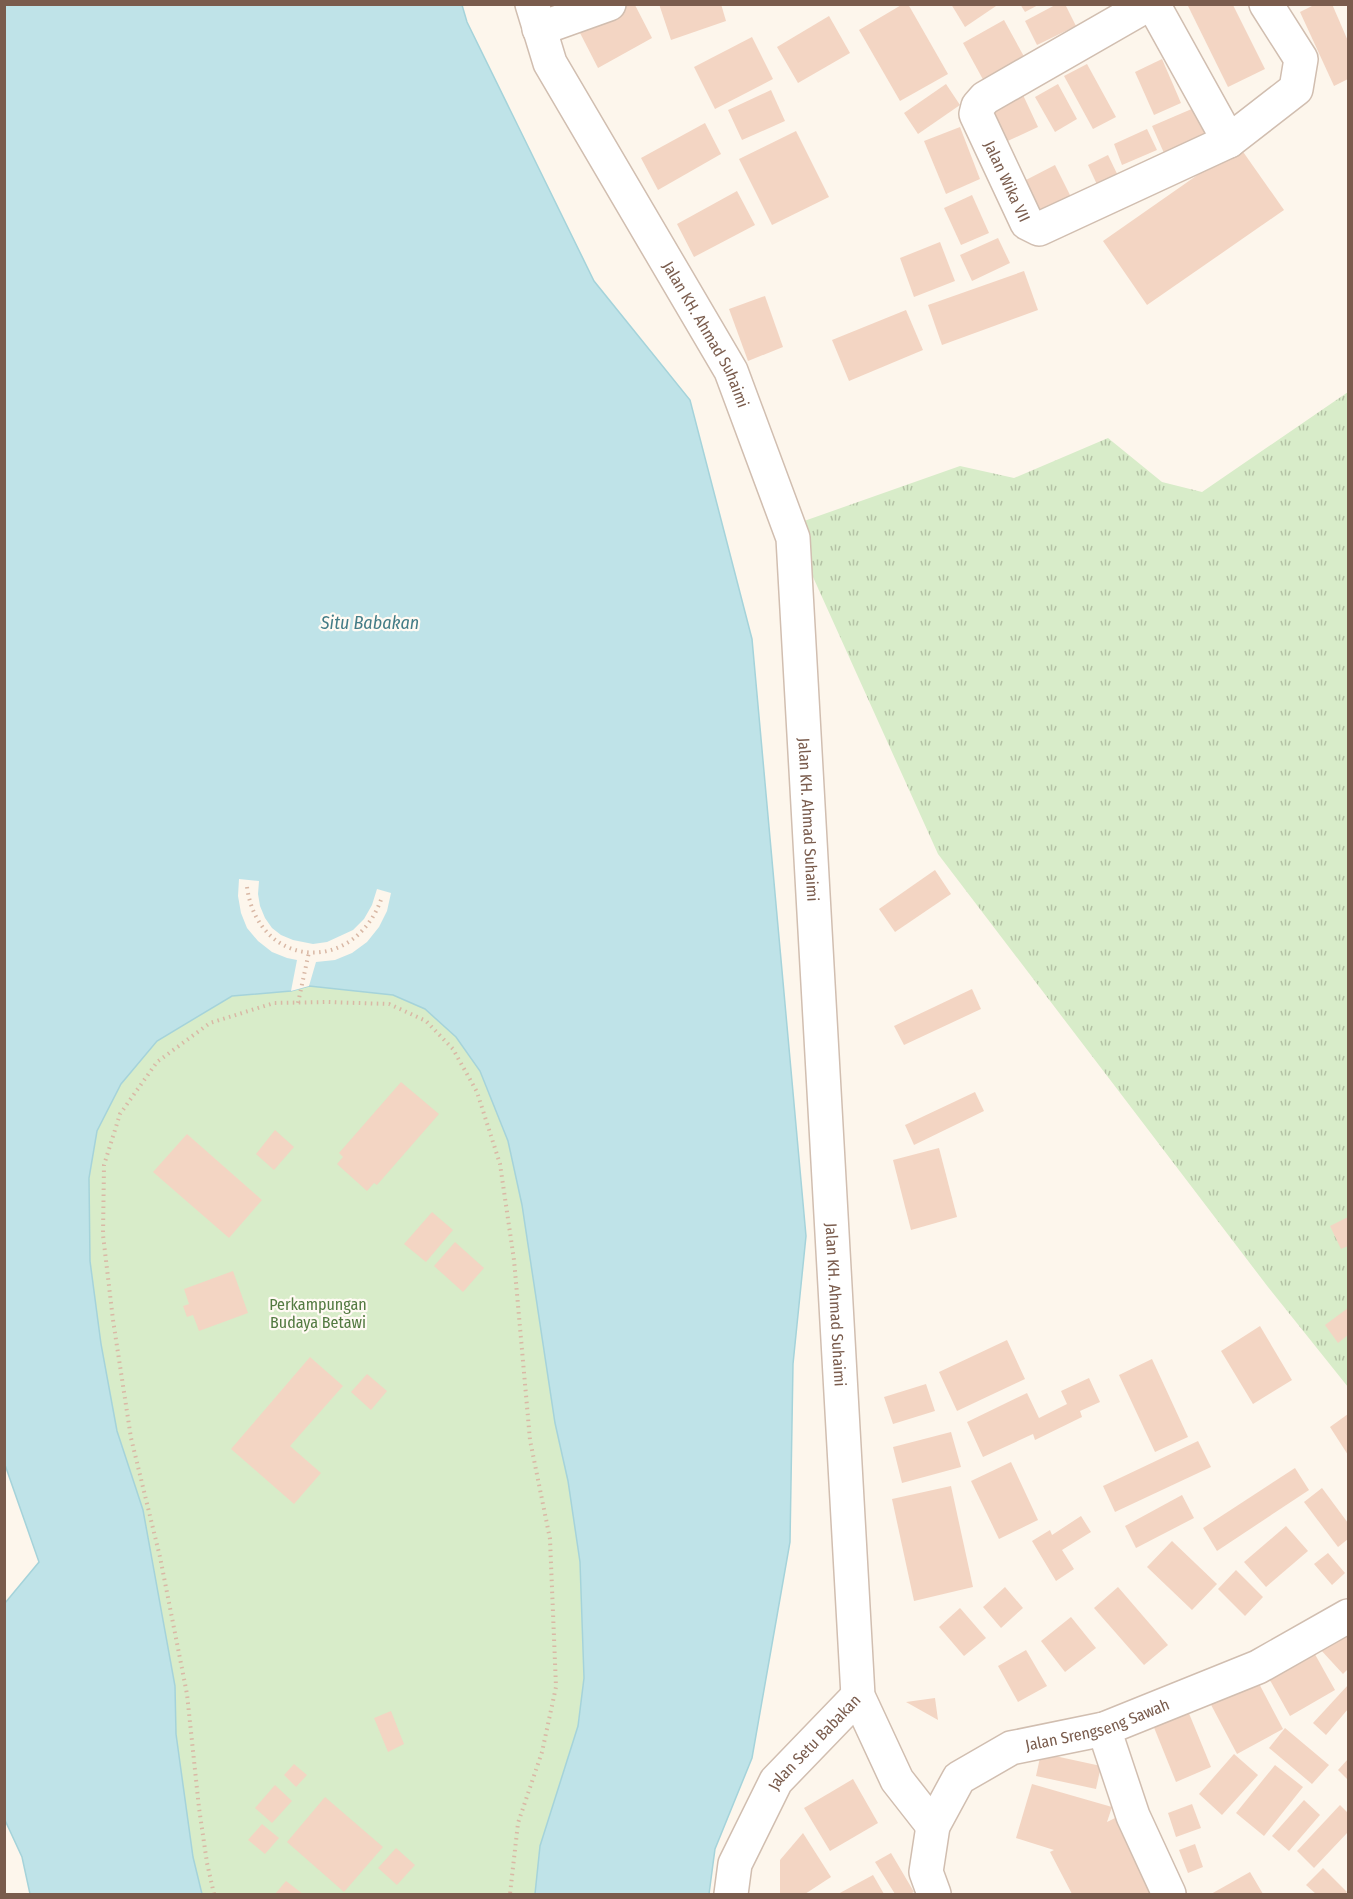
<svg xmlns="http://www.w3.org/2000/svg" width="1353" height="1899" viewBox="0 0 1353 1899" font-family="'Fira Sans Condensed',sans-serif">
<defs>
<pattern id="grass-tufts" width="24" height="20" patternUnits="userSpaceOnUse" patternTransform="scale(1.5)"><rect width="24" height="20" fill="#d8ecc9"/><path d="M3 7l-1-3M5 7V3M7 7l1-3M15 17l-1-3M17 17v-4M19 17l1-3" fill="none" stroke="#b4c2a5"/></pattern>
</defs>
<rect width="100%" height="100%" fill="#fdf6ec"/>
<path fill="url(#grass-tufts)" d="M 1348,392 L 1348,1387 L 1268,1287 L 938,854 L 790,526 L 960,466 L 1014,478 L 1108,438 L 1162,482 L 1202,492 Z"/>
<path fill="#d8ecc9" d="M 309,986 L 394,995 L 425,1009 L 456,1037 L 480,1071 L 508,1141 L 522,1205 L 555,1423 L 568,1481 L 580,1562 L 584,1678 L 578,1726 L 540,1846 L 535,1894 L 202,1894 L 193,1857 L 176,1734 L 175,1686 L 143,1511 L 117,1431 L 101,1344 L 90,1261 L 89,1178 L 97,1131 L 121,1084 L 157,1040 L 232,996 L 291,991 Z"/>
<path fill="#bfe3e8" stroke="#a5d3da" stroke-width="1.5" d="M 4,5 L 462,5 L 467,22 L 594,281 L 690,400 L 752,639 L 806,1236 L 793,1364 L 790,1542 L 752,1758 L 715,1849 L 709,1894 L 535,1894 L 540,1846 L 578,1726 L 584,1678 L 580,1562 L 568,1481 L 555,1423 L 522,1205 L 508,1141 L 480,1071 L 456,1037 L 425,1009 L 393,995 L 309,986 L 291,991 L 232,996 L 157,1041 L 121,1084 L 97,1131 L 89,1178 L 90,1261 L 101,1344 L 117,1431 L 143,1510 L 175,1686 L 176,1734 L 193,1857 L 202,1894 L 30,1894 L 22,1857 L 4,1818 L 5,1603 L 39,1562 L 4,1462 Z"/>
<path fill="#fdf6ec" d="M 239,879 L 259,881 L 258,894 L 260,906 L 265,918 L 272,928 L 281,935 L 293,940 L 313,944 L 327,942 L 353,930 L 364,919 L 372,905 L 377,889 L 391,893 L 387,911 L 379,927 L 367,942 L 352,953 L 335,960 L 316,962 L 309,986 L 291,991 L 297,960 L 287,958 L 272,952 L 258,941 L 247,928 L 241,913 L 238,896 Z"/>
<g fill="#f3d5c3">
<path d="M 659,4 L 721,4 L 726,21 L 671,40 Z"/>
<path d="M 903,4 L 908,4 L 948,74 L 900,101 L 859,30 Z"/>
<path d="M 951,4 L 999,4 L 965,27 Z"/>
<path d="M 1020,4 L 1040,4 L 1025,12 Z"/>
<path d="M 1057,4 L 1065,4 L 1076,26 L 1037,45 L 1025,21 Z"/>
<path d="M 1316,4 L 1332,4 L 1348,41 L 1348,79 L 1334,86 L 1300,12 Z"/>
<path d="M 629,5 L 635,5 L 652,38 L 598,68 L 579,31 Z"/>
<path d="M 1191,5 L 1233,5 L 1265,69 L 1228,87 L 1188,6 Z"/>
<path d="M 829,16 L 850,53 L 798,83 L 777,47 Z"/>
<path d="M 1004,20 L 1027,62 L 986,85 L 963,43 Z"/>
<path d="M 752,37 L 773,79 L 715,109 L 694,67 Z"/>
<path d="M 1162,59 L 1181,103 L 1154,115 L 1135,72 Z"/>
<path d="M 1087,64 L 1116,117 L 1093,129 L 1064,76 Z"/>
<path d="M 946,84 L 960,105 L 918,134 L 904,113 Z"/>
<path d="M 1058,84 L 1077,119 L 1055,132 L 1035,97 Z"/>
<path d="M 771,90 L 785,121 L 742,140 L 728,110 Z"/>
<path d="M 1023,95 L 1038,127 L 999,145 L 985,114 Z"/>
<path d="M 1194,108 L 1206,134 L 1164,153 L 1152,126 Z"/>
<path d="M 705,123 L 721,154 L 658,190 L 641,158 Z"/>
<path d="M 960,127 L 980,179 L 946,194 L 924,141 Z"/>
<path d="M 1147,129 L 1157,150 L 1122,165 L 1114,144 Z"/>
<path d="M 796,131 L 829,197 L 772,225 L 739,159 Z"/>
<path d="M 1239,146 L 1284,210 L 1147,305 L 1103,241 Z"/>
<path d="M 1108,155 L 1120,180 L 1099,189 L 1088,165 Z"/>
<path d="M 1055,165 L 1073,201 L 1042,216 L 1024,181 Z"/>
<path d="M 737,191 L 755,225 L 694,257 L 677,224 Z"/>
<path d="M 972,195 L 989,233 L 961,245 L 944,208 Z"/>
<path d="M 998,238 L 1010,263 L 972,281 L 960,255 Z"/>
<path d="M 940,242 L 955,281 L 914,297 L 900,258 Z"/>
<path d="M 1024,271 L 1038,310 L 942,345 L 928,305 Z"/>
<path d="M 765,296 L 783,347 L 748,361 L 729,309 Z"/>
<path d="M 906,310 L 923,350 L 849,381 L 832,340 Z"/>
<path d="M 935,870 L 951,894 L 895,932 L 879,909 Z"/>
<path d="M 972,989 L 981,1009 L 904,1045 L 894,1026 Z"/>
<path d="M 401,1082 L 439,1114 L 377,1185 L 374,1183 L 367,1191 L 337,1164 L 343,1157 L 339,1153 Z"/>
<path d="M 975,1092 L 984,1111 L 914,1145 L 905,1125 Z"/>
<path d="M 275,1130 L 294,1147 L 274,1170 L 256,1154 Z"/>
<path d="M 187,1134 L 262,1200 L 229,1238 L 153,1172 Z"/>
<path d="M 939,1148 L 957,1217 L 911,1230 L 893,1160 Z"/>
<path d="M 432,1212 L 453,1230 L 426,1262 L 404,1244 Z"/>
<path d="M 1348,1217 L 1348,1246 L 1341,1249 L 1330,1226 Z"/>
<path d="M 455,1242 L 484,1268 L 463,1292 L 434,1266 Z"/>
<path d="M 233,1271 L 248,1313 L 199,1331 L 193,1315 L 187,1317 L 183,1306 L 189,1304 L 184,1289 Z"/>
<path d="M 1348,1308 L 1348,1335 L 1338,1343 L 1325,1325 Z"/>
<path d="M 1260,1326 L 1292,1380 L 1253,1404 L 1221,1351 Z"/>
<path d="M 1007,1340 L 1025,1379 L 957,1411 L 939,1372 Z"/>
<path d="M 310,1357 L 343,1386 L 290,1446 L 321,1473 L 294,1504 L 231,1449 Z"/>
<path d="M 1152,1359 L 1188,1437 L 1155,1452 L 1119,1375 Z"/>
<path d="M 367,1374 L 387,1391 L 371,1410 L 351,1392 Z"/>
<path d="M 1089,1378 L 1100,1402 L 1080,1411 L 1082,1417 L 1035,1440 L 1033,1434 L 983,1457 L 967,1422 L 1027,1393 L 1039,1418 L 1067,1404 L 1061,1391 Z"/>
<path d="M 926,1384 L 935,1411 L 893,1424 L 884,1397 Z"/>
<path d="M 1348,1414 L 1348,1455 L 1330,1427 Z"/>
<path d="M 951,1432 L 961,1467 L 902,1483 L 893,1447 Z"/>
<path d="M 1198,1441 L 1211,1467 L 1115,1512 L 1103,1486 Z"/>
<path d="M 1011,1462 L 1038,1520 L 999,1539 L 971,1481 Z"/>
<path d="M 1295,1468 L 1309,1490 L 1217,1551 L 1203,1528 Z"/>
<path d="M 951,1486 L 973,1587 L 914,1601 L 892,1499 Z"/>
<path d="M 1322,1488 L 1348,1523 L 1348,1539 L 1338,1547 L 1304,1502 Z"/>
<path d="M 1182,1495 L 1194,1518 L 1136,1548 L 1125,1526 Z"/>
<path d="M 1081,1516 L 1091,1532 L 1062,1550 L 1074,1569 L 1056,1581 L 1032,1541 L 1050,1530 L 1052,1535 Z"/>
<path d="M 1286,1526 L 1308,1551 L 1266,1587 L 1244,1562 Z"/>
<path d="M 1172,1541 L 1217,1584 L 1192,1610 L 1147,1567 Z"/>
<path d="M 1328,1553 L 1345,1573 L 1332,1585 L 1314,1564 Z"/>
<path d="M 1236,1570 L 1263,1597 L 1245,1616 L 1218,1589 Z"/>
<path d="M 1005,1587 L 1023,1608 L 1001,1628 L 983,1607 Z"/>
<path d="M 1118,1587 L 1168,1645 L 1144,1665 L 1094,1608 Z"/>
<path d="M 960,1608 L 986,1638 L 964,1656 L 939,1627 Z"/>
<path d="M 1071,1617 L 1096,1648 L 1065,1672 L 1041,1641 Z"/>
<path d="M 1348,1627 L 1348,1669 L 1343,1674 L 1320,1649 Z"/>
<path d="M 1312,1649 L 1335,1690 L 1290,1716 L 1267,1675 Z"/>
<path d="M 1026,1650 L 1047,1686 L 1018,1702 L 998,1666 Z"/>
<path d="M 1255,1676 L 1283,1729 L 1237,1754 L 1209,1701 Z"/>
<path d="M 1348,1685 L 1348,1709 L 1326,1735 L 1313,1723 Z"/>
<path d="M 935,1698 L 938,1720 L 906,1702 Z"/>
<path d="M 391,1711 L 404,1744 L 388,1752 L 374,1718 Z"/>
<path d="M 1188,1711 L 1211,1767 L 1176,1782 L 1153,1725 Z"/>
<path d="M 1285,1728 L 1329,1765 L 1312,1784 L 1269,1748 Z"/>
<path d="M 1041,1753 L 1101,1766 L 1096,1789 L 1036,1776 Z"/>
<path d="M 1234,1754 L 1258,1775 L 1222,1815 L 1199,1794 Z"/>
<path d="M 1348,1759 L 1348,1780 L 1338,1770 Z"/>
<path d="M 294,1764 L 307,1775 L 296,1787 L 284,1775 Z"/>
<path d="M 1275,1765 L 1303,1787 L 1264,1836 L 1236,1813 Z"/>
<path d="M 853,1779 L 878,1823 L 830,1851 L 804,1808 Z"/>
<path d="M 1032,1784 L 1112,1807 L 1107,1822 L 1117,1817 L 1156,1894 L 1072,1894 L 1050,1852 L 1054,1850 L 1016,1838 Z"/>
<path d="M 275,1785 L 292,1801 L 272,1823 L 255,1808 Z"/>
<path d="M 325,1797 L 383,1847 L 344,1892 L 287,1842 Z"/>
<path d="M 1304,1800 L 1320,1815 L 1289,1851 L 1272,1836 Z"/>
<path d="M 1192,1804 L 1201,1828 L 1176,1837 L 1168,1813 Z"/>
<path d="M 1340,1805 L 1348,1813 L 1348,1832 L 1314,1868 L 1297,1851 Z"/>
<path d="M 262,1824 L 279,1838 L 265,1854 L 248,1840 Z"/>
<path d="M 803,1833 L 831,1877 L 805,1894 L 780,1894 L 780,1860 Z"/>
<path d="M 1195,1844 L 1203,1867 L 1188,1873 L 1179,1850 Z"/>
<path d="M 396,1848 L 415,1865 L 397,1885 L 378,1868 Z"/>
<path d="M 891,1853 L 914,1892 L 910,1894 L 895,1894 L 875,1862 Z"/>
<path d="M 1323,1868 L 1347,1892 L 1345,1894 L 1316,1894 L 1306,1885 Z"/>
<path d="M 1250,1872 L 1263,1894 L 1211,1894 Z"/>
<path d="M 873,1875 L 884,1894 L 838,1894 Z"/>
<path d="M 286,1881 L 303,1894 L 275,1894 Z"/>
</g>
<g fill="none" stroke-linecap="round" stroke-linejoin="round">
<g stroke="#d1beb0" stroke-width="36">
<g id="minor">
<path id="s1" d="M 532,4 L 550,63 L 731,371 L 793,538 L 858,1696 L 897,1780 L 933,1826"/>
<path id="s2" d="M 1149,4 L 985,98 L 978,106 L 976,114 L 1027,223 L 1039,229 L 1229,141 L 1296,89 L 1301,59 L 1266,4"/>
<path d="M 1153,4 L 1229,141"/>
<path d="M 539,29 L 609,4"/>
<path d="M 1104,1729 L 1133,1816 L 1169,1894"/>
<path id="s3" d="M 731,1894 L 735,1864 L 776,1781 L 858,1696"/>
<path id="s4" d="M 934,1894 L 926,1872 L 933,1826 L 959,1778 L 1011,1748 L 1104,1729 L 1258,1667 L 1348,1616"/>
</g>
</g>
<g stroke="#d9b8a5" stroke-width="4" stroke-dasharray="1.5 4.5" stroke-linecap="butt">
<path d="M 247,887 C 258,969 355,976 382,897"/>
<path d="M 298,1003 L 309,952"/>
<path d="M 214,1894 L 207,1863 L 199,1808 L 187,1694 L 160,1557 L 131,1438 L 113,1320 L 103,1235 L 104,1165 L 120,1114 L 157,1062 L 210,1023 L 274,1003 L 327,1002 L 389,1004 L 426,1021 L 453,1049 L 477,1092 L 500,1164 L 514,1260 L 530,1440 L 550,1539 L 556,1687 L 542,1752 L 518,1823 L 510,1894"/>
</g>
<use href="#minor" stroke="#fff" stroke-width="33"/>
</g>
<g text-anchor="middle" stroke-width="4.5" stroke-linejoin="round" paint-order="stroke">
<g font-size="16" fill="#7a5c4d" stroke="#fffaf3">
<text dy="6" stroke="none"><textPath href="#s2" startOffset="282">Jalan Wika VII</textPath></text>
<text dy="6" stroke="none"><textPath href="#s1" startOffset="375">Jalan KH. Ahmad Suhaimi</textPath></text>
<text dy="6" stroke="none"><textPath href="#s1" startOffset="879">Jalan KH. Ahmad Suhaimi</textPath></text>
<text dy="6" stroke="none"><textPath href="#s1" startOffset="1365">Jalan KH. Ahmad Suhaimi</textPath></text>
<text dy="6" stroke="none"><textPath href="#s4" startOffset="274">Jalan Srengseng Sawah</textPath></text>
<text dy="6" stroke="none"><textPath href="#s3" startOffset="177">Jalan Setu Babakan</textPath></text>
</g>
<g font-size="16" fill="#537a41" stroke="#fffaf3">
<text x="318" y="1310">Perkampungan<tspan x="318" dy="18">Budaya Betawi</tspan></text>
</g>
<g font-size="18" font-style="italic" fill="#437c86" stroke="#fffaf3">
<text x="370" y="629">Situ Babakan</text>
</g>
</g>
<rect width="1353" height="1899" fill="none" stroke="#7a5c4d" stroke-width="12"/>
</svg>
